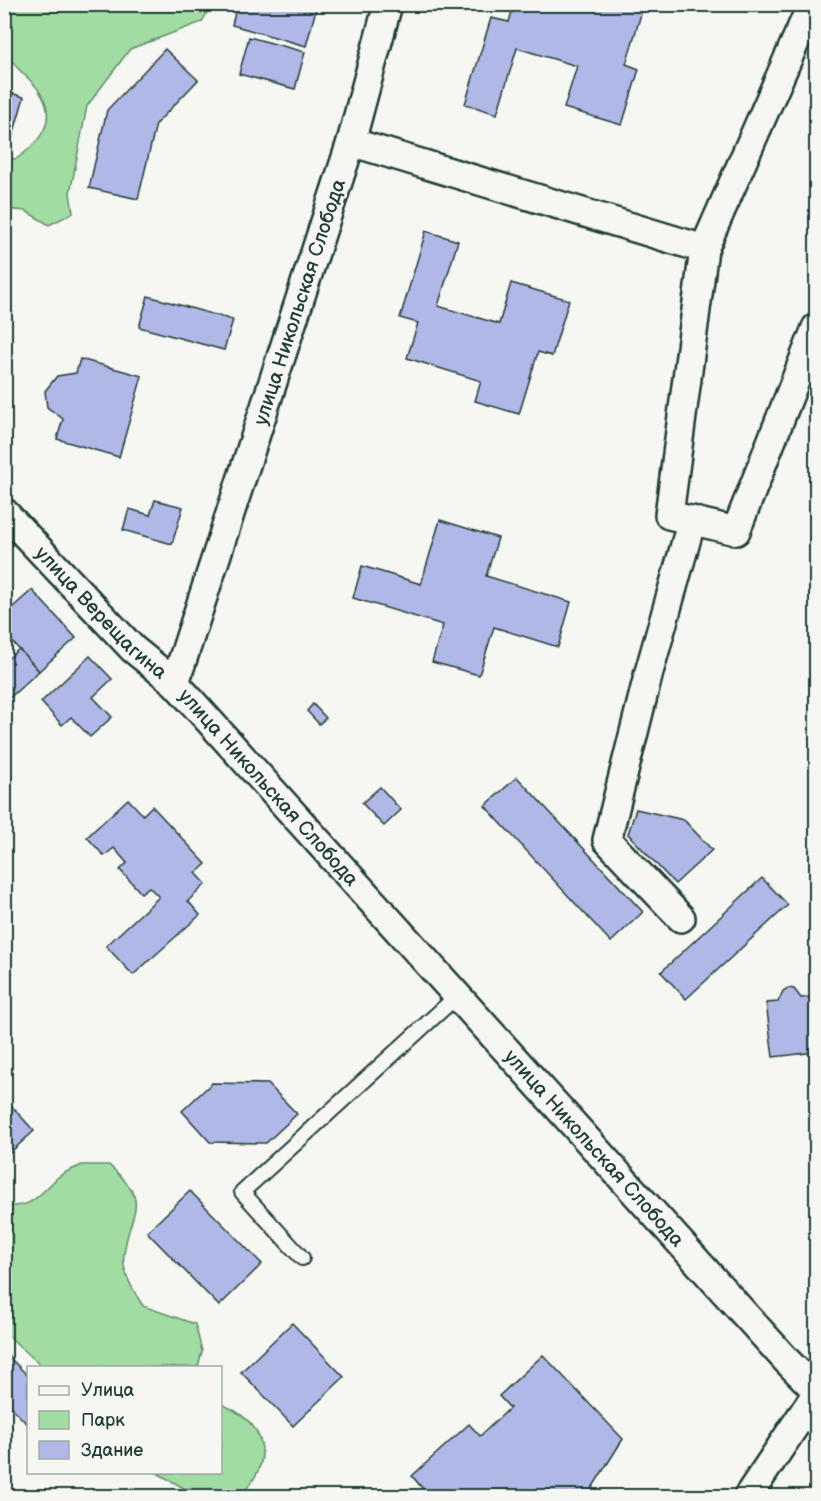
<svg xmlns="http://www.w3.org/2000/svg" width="821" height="1501" viewBox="0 0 821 1501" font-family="'Balsamiq Sans',sans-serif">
<rect width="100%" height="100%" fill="#f6f6f2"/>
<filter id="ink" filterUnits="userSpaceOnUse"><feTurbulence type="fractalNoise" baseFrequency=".0167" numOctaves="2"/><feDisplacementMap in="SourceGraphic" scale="12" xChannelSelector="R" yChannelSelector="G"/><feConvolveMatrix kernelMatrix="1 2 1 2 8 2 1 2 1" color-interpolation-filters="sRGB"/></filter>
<g filter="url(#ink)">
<g fill="#a1dca2" stroke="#608c6b" stroke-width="1.5">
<path d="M 9,5 L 211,5 L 202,22 L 130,49 L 87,106 L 70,193 L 73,213 L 49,225 L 26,211 L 5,209 L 5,157 L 16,159 C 38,144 58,122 41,94 C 33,79 15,70 8,55 C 0,39 5,20 9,5 Z"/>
<path d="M 82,1165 L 109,1165 C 153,1205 130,1207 124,1254 C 121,1272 134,1291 143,1306 L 195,1324 L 202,1351 L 198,1367 L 43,1367 L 5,1333 L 5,1205 C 31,1210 40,1194 57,1178 C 63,1172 74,1169 82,1165 Z"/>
<path d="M 221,1404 C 265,1422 276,1458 242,1494 L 198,1496 L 157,1473 L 220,1472 Z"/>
</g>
<g fill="#b0b8e8" stroke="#1f3d34" stroke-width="1.5">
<path d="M 237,4 L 317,6 L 306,46 L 232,25 Z"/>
<path d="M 514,4 L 576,4 L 594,10 L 595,4 L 644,4 L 626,64 L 639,69 L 622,125 L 564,108 L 577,66 L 517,48 L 497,114 L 465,104 L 491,18 L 509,22 Z"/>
<path d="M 249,37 L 305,52 L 295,89 L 239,74 Z"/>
<path d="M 165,49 L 198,80 L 156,124 L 138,199 L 89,188 L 107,110 Z"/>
<path d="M 4,91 L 24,97 L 12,139 L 4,137 Z"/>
<path d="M 426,231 L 458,241 L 438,306 L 499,324 L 511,283 L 569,300 L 552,356 L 538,352 L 519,414 L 475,401 L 481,381 L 407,358 L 418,323 L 400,318 Z"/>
<path d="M 148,296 L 233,320 L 224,350 L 139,327 Z"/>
<path d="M 80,359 L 142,376 L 119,457 L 57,439 L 63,419 L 47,407 L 45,391 L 57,376 L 76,373 Z"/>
<path d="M 155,500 L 183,507 L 172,544 L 123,530 L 129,509 L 150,515 Z"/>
<path d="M 440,520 L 498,538 L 486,576 L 571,602 L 558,647 L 494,627 L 479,675 L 432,662 L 443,625 L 353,598 L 362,566 L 421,584 Z"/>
<path d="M 32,590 L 76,638 L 39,671 L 4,633 L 4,615 Z"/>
<path d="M 19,649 L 39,671 L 4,703 L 4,662 Z"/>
<path d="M 90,656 L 112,679 L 93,697 L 112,717 L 90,737 L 71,717 L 62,725 L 41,702 Z"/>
<path d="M 313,704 L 326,718 L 319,724 L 307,711 Z"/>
<path d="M 517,777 L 643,912 L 611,942 L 485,806 Z"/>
<path d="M 380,787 L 401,810 L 384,826 L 362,803 Z"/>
<path d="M 128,799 L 143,815 L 152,806 L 206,864 L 196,873 L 206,884 L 188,901 L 200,915 L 133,975 L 106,946 L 159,897 L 149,887 L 141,893 L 120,870 L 127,863 L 114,848 L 104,856 L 87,837 Z"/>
<path d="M 636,809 L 684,820 L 712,850 L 675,884 L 628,834 Z"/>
<path d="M 762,878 L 788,905 L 686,999 L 661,972 Z"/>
<path d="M 788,988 L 794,989 L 801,998 L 813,997 L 816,1052 L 773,1057 L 766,1003 L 778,1002 L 783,991 Z"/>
<path d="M 212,1083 L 268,1084 L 297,1114 L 266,1143 L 210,1142 L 182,1111 Z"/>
<path d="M 8,1102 L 34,1131 L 4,1158 L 4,1105 Z"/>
<path d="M 190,1191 L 262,1264 L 219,1306 L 147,1232 Z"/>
<path d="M 292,1323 L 344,1377 L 293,1426 L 241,1372 Z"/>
<path d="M 4,1352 L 28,1376 L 28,1425 L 4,1400 Z"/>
<path d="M 543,1355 L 623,1439 L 587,1496 L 429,1496 L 412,1476 L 469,1424 L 480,1436 L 510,1408 L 499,1396 Z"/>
</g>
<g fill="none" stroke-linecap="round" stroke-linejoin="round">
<g stroke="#1f3d34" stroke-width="18">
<path id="service" d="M 302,1258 L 242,1192 L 457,996"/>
</g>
<g stroke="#1f3d34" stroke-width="32">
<g id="minor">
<path id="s1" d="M 388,4 L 351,142 L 175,683 L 787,1361 L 816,1390"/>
<path d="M 812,4 L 704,249 L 669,515 L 736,531 L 816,328"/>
<path d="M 351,142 L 704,249"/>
<path id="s2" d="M 4,512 L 133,649 L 175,683"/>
<path d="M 681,918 L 607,840 L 649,672 L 692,520"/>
<path d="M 748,1496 L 816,1394"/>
</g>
</g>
<use href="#service" stroke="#f6f6f2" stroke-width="14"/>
<use href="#minor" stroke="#f6f6f2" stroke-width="27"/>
</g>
</g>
<g text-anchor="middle" stroke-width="5" stroke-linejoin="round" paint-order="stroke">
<g font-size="20" fill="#1f3d34" stroke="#f6f6f2">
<text transform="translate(299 302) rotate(-72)" y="7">улица Никольская Слобода</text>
<text dy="7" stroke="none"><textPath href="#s2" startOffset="140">улица Верещагина</textPath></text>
<text dy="7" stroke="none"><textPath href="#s1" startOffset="852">улица Никольская Слобода</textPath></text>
<text dy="7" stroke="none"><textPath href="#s1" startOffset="1338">улица Никольская Слобода</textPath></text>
</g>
</g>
<rect width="821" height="1501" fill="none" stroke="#f6f6f2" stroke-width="24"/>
<rect x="12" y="12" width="797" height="1477" fill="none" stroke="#1f3d34" stroke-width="2" filter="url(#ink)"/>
<rect x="27" y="1366" width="195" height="108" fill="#f6f6f2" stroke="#a0aca6" stroke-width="1.5"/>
<rect x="39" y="1386" width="30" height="9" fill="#f6f6f2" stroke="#a0aca6" stroke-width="1.5"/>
<text x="81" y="1396" font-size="18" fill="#1f3d34">Улица</text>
<rect x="39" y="1411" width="30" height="18" fill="#a1dca2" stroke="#a0aca6" stroke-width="1.5"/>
<text x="81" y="1426" font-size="18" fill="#1f3d34">Парк</text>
<rect x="39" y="1441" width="30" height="18" fill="#b0b8e8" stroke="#a0aca6" stroke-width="1.5"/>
<text x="81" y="1456" font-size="18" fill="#1f3d34">Здание</text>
</svg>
